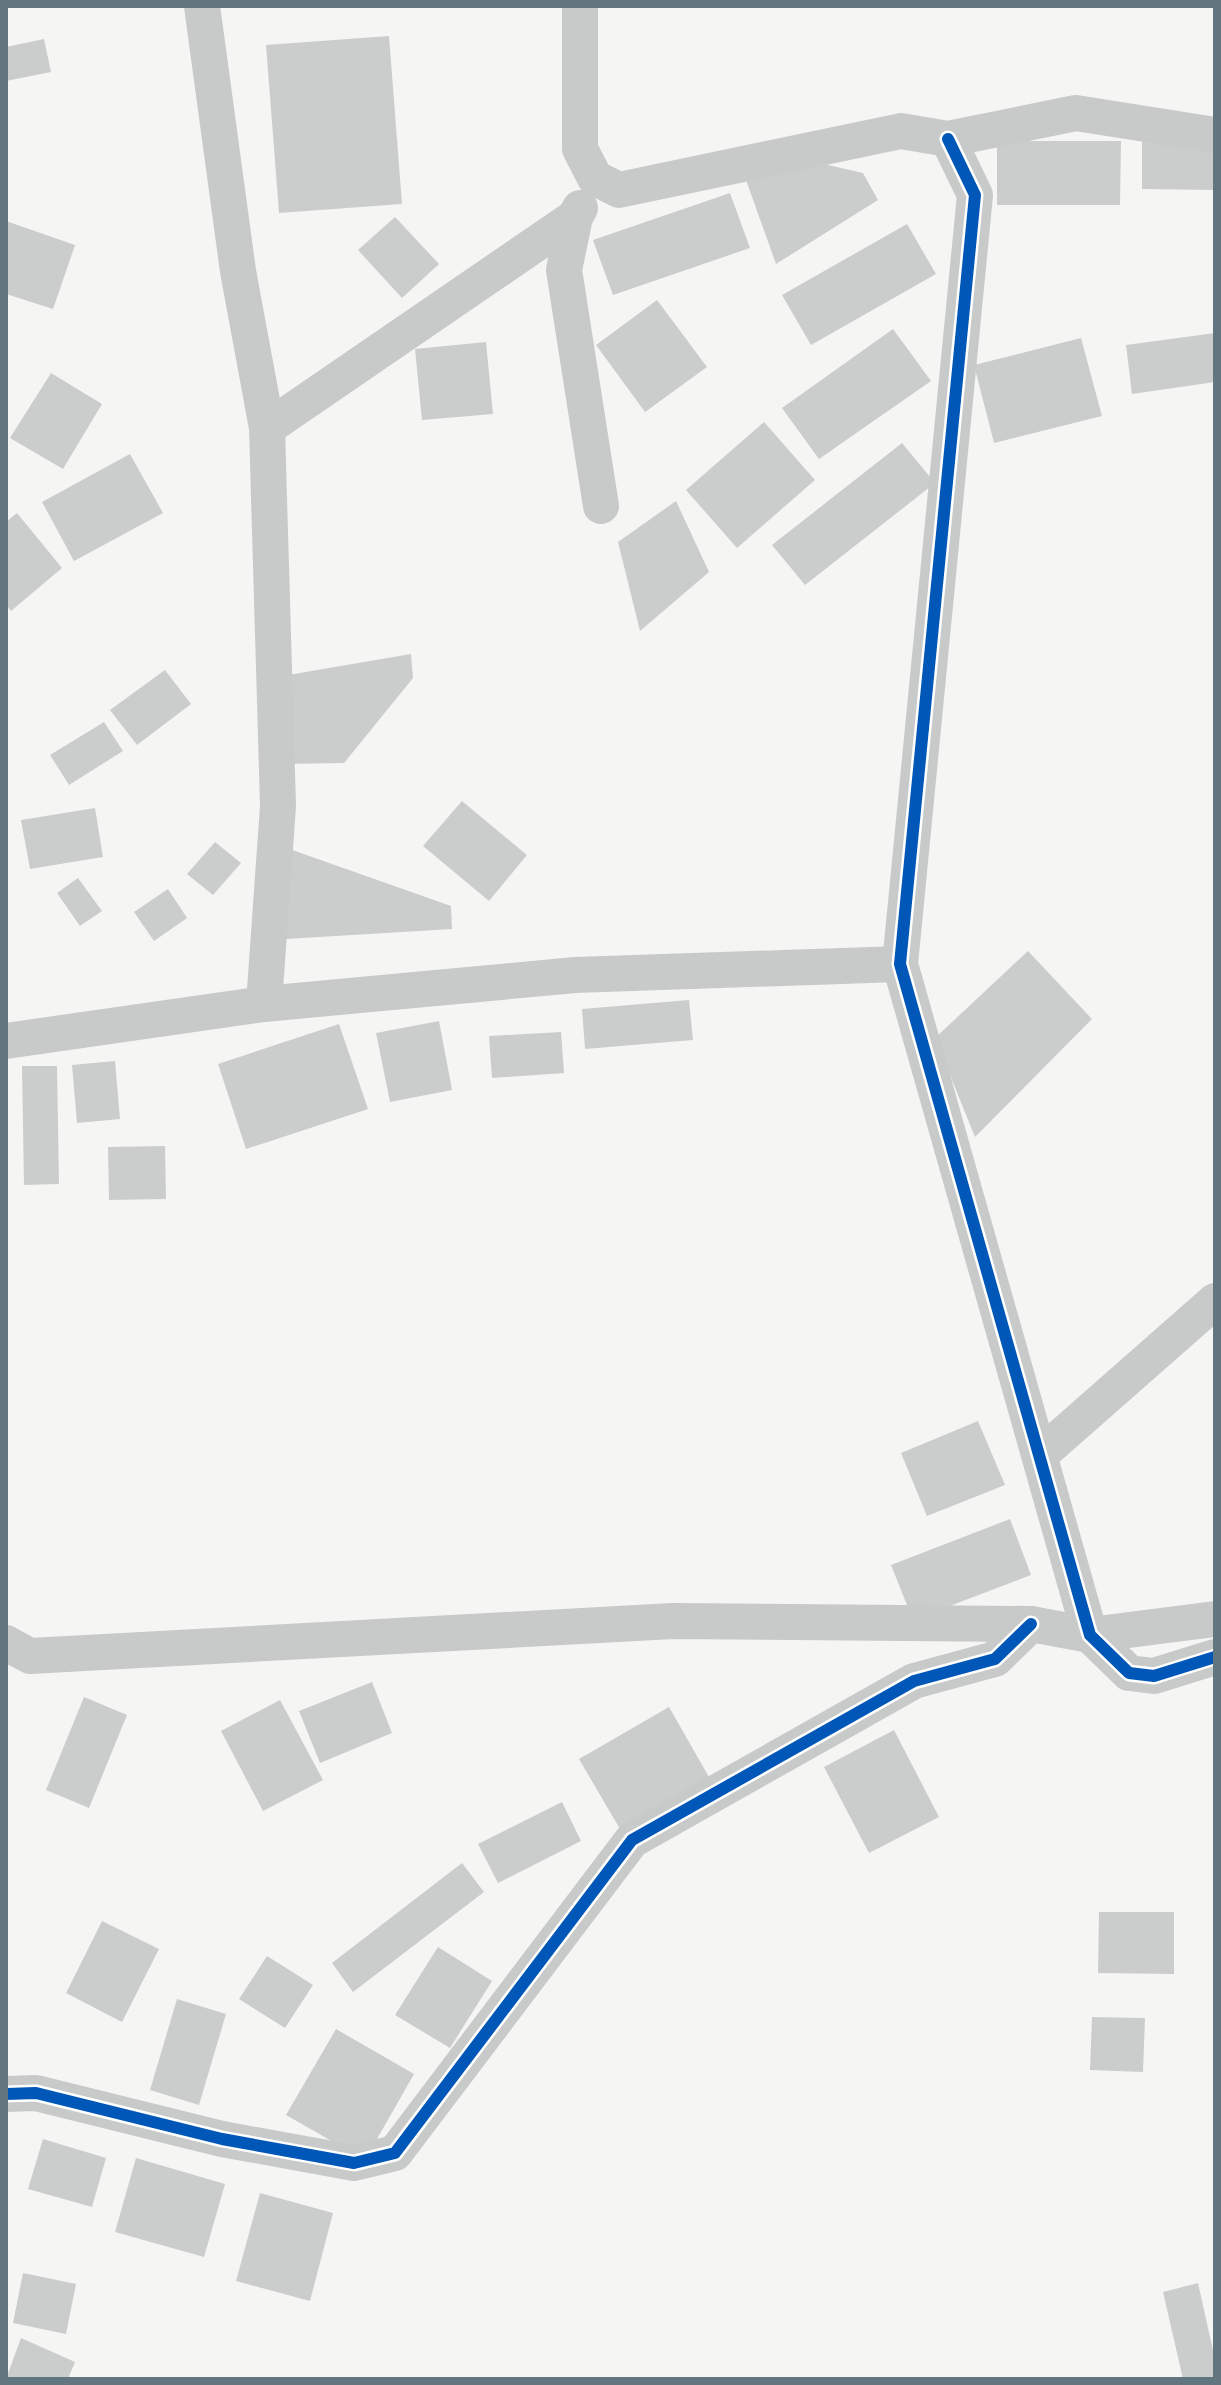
<svg xmlns="http://www.w3.org/2000/svg" width="1221" height="2385" viewBox="0 0 1221 2385" font-family="'Golos Text',sans-serif">
<rect width="100%" height="100%" fill="#f5f5f4"/>
<g fill="#cbcdcd">
<path d="M 389,36 L 402,204 L 279,213 L 266,45 Z"/>
<path d="M 44,39 L 51,72 L 6,81 L 6,47 Z"/>
<path d="M 997,141 L 1121,141 L 1120,205 L 997,205 Z"/>
<path d="M 1142,142 L 1215,143 L 1215,190 L 1142,189 Z"/>
<path d="M 815,162 L 863,173 L 878,200 L 776,264 L 746,180 Z"/>
<path d="M 730,193 L 750,248 L 613,295 L 593,240 Z"/>
<path d="M 395,217 L 439,264 L 402,298 L 358,250 Z"/>
<path d="M 6,221 L 75,245 L 53,309 L 6,294 Z"/>
<path d="M 907,224 L 936,274 L 811,345 L 782,295 Z"/>
<path d="M 657,300 L 707,367 L 645,412 L 596,345 Z"/>
<path d="M 893,329 L 931,381 L 819,459 L 782,408 Z"/>
<path d="M 1215,333 L 1215,382 L 1132,394 L 1126,345 Z"/>
<path d="M 1081,338 L 1102,416 L 994,443 L 974,365 Z"/>
<path d="M 486,342 L 493,414 L 422,420 L 415,349 Z"/>
<path d="M 51,373 L 102,404 L 63,469 L 10,438 Z"/>
<path d="M 764,422 L 815,480 L 737,548 L 686,490 Z"/>
<path d="M 902,443 L 935,483 L 805,585 L 772,545 Z"/>
<path d="M 130,454 L 163,513 L 74,561 L 42,502 Z"/>
<path d="M 676,501 L 709,572 L 640,631 L 618,542 Z"/>
<path d="M 17,513 L 62,568 L 11,611 L 6,605 L 6,522 Z"/>
<path d="M 411,654 L 413,678 L 344,763 L 282,764 L 288,675 Z"/>
<path d="M 165,670 L 191,704 L 137,745 L 110,710 Z"/>
<path d="M 104,722 L 123,751 L 69,785 L 50,755 Z"/>
<path d="M 462,801 L 527,855 L 489,901 L 423,846 Z"/>
<path d="M 95,808 L 103,857 L 30,869 L 21,820 Z"/>
<path d="M 215,842 L 241,863 L 213,895 L 187,874 Z"/>
<path d="M 281,846 L 451,906 L 452,929 L 286,939 Z"/>
<path d="M 78,878 L 102,911 L 80,926 L 57,893 Z"/>
<path d="M 168,889 L 187,918 L 154,941 L 134,912 Z"/>
<path d="M 1028,951 L 1092,1019 L 975,1137 L 935,1038 Z"/>
<path d="M 689,1000 L 693,1040 L 585,1049 L 582,1009 Z"/>
<path d="M 439,1021 L 452,1090 L 390,1102 L 376,1033 Z"/>
<path d="M 339,1024 L 368,1109 L 246,1149 L 218,1064 Z"/>
<path d="M 561,1032 L 564,1073 L 492,1078 L 489,1036 Z"/>
<path d="M 115,1061 L 120,1119 L 77,1123 L 72,1065 Z"/>
<path d="M 22,1066 L 57,1066 L 59,1184 L 24,1185 Z"/>
<path d="M 165,1146 L 166,1199 L 109,1200 L 108,1147 Z"/>
<path d="M 978,1421 L 1005,1485 L 927,1516 L 901,1453 Z"/>
<path d="M 1010,1519 L 1031,1575 L 913,1620 L 891,1565 Z"/>
<path d="M 372,1682 L 392,1733 L 320,1763 L 299,1711 Z"/>
<path d="M 84,1697 L 127,1715 L 89,1808 L 46,1790 Z"/>
<path d="M 280,1700 L 323,1780 L 263,1811 L 221,1731 Z"/>
<path d="M 669,1707 L 709,1777 L 620,1829 L 579,1759 Z"/>
<path d="M 894,1730 L 939,1817 L 869,1853 L 824,1767 Z"/>
<path d="M 562,1802 L 581,1841 L 498,1883 L 478,1844 Z"/>
<path d="M 462,1863 L 484,1892 L 353,1992 L 332,1963 Z"/>
<path d="M 1099,1912 L 1174,1912 L 1174,1974 L 1098,1973 Z"/>
<path d="M 102,1921 L 159,1949 L 122,2022 L 66,1993 Z"/>
<path d="M 438,1947 L 492,1981 L 450,2048 L 395,2015 Z"/>
<path d="M 267,1956 L 313,1985 L 285,2028 L 239,1999 Z"/>
<path d="M 177,1999 L 226,2014 L 199,2105 L 150,2090 Z"/>
<path d="M 1092,2017 L 1145,2018 L 1143,2072 L 1090,2070 Z"/>
<path d="M 336,2029 L 414,2074 L 365,2160 L 286,2115 Z"/>
<path d="M 43,2139 L 106,2158 L 92,2207 L 28,2189 Z"/>
<path d="M 136,2158 L 225,2184 L 204,2257 L 115,2232 Z"/>
<path d="M 260,2193 L 333,2213 L 310,2301 L 236,2281 Z"/>
<path d="M 23,2273 L 76,2284 L 66,2334 L 13,2323 Z"/>
<path d="M 1198,2283 L 1215,2359 L 1215,2379 L 1183,2379 L 1163,2292 Z"/>
<path d="M 21,2338 L 75,2362 L 68,2379 L 6,2379 Z"/>
</g>
<g fill="none" stroke-linecap="round" stroke-linejoin="round">
<g stroke="#c8caca" stroke-width="36">
<path d="M 202,6 L 238,271 L 267,428 L 278,806 L 264,1004"/>
<path d="M 580,6 L 580,149 L 595,178 L 619,190 L 901,131 L 948,139 L 1076,113 L 1215,135"/>
<path d="M 948,139 L 975,195 L 900,964 L 1090,1635 L 1129,1673 L 1154,1676 L 1215,1657"/>
<path d="M 580,208 L 575,217 L 564,270 L 601,506"/>
<path d="M 267,428 L 575,217"/>
<path d="M 6,1041 L 264,1004 L 575,975 L 900,964"/>
<path d="M 1040,1455 L 1215,1301"/>
<path d="M 6,1643 L 30,1656 L 673,1621 L 1031,1624 L 1090,1635 L 1215,1619"/>
<path d="M 6,2094 L 36,2093 L 222,2139 L 354,2163 L 395,2153 L 632,1840 L 914,1681 L 995,1659 L 1031,1624"/>
</g>
<g stroke="#fff" stroke-width="17">
<g id="cycleway">
<path d="M 948,139 L 975,195 L 900,964 L 1090,1635 L 1129,1673 L 1154,1676 L 1215,1657"/>
<path d="M 6,2094 L 36,2093 L 222,2139 L 354,2163 L 395,2153 L 632,1840 L 914,1681 L 995,1659 L 1031,1624"/>
</g>
</g>
<use href="#cycleway" stroke="#0057b8" stroke-width="12"/>
</g>
<rect width="1221" height="2385" fill="none" stroke="#61767e" stroke-width="16"/>
</svg>
